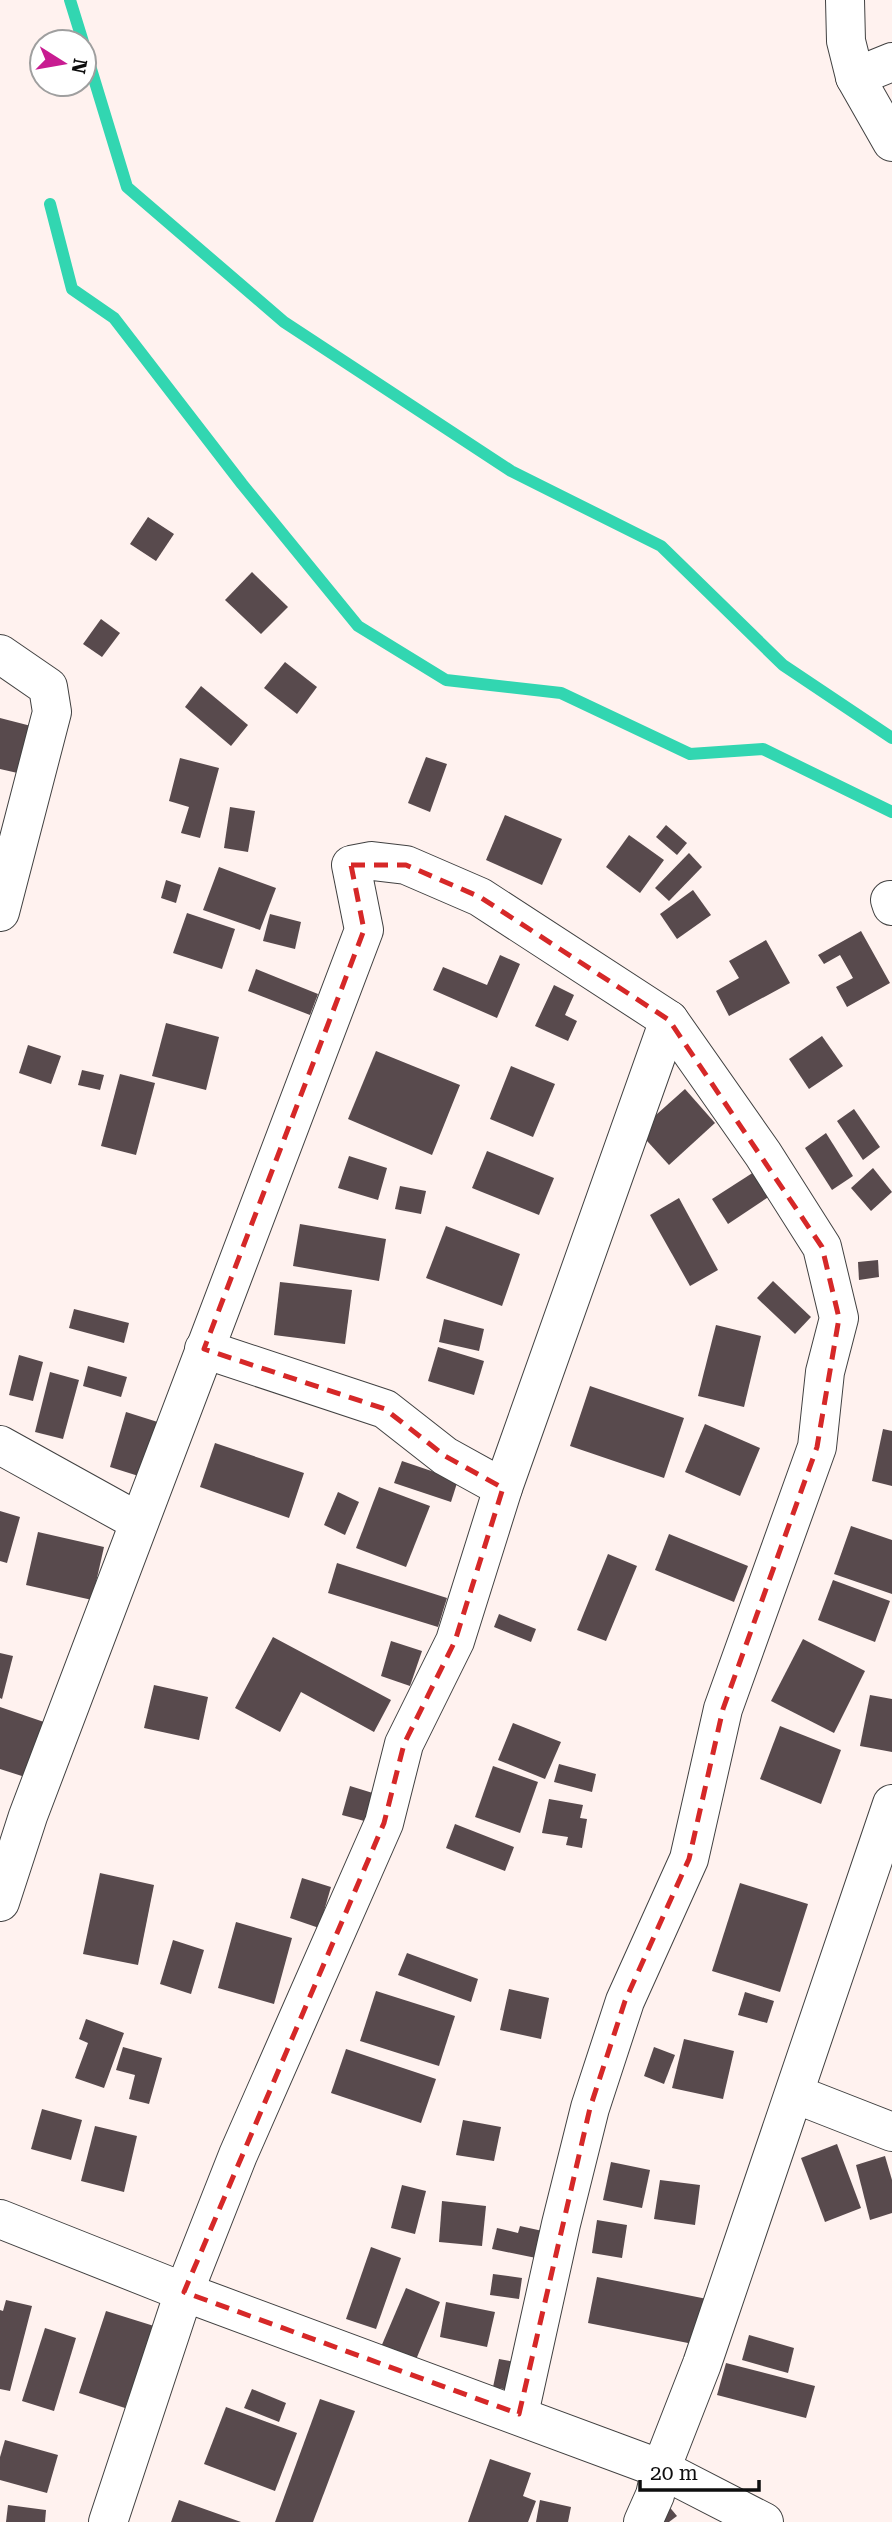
<svg xmlns="http://www.w3.org/2000/svg" width="892" height="2522" viewBox="0 0 892 2522" font-family="'Roboto Serif',serif">
<rect width="100%" height="100%" fill="#fff2ef"/>
<g fill="none" stroke-linecap="round" stroke-linejoin="round">
<g stroke="#32d6b1" stroke-width="12">
<path d="M 70,0 L 83,42"/>
<path d="M 84,46 L 127,187 L 284,322 L 511,471 L 661,546 L 783,665 L 892,738"/>
<path d="M 50,204 L 72,289 L 114,318 L 242,484 L 358,626 L 446,680 L 561,693 L 690,754 L 763,749 L 892,812"/>
</g>
</g>
<g fill="#584a4d">
<path d="M 148,517 L 174,534 L 156,561 L 130,544 Z"/>
<path d="M 252,572 L 288,607 L 261,634 L 225,600 Z"/>
<path d="M 101,619 L 120,633 L 102,657 L 83,644 Z"/>
<path d="M 285,662 L 317,687 L 297,714 L 264,688 Z"/>
<path d="M 201,686 L 248,725 L 231,746 L 185,707 Z"/>
<path d="M 0,718 L 35,727 L 22,774 L 0,769 Z"/>
<path d="M 426,757 L 447,764 L 430,812 L 408,803 Z"/>
<path d="M 180,758 L 219,768 L 200,838 L 181,833 L 189,807 L 169,801 Z"/>
<path d="M 230,807 L 255,811 L 248,852 L 224,848 Z"/>
<path d="M 505,815 L 562,839 L 542,885 L 486,860 Z"/>
<path d="M 666,825 L 687,843 L 677,855 L 656,837 Z"/>
<path d="M 629,835 L 664,860 L 640,893 L 606,867 Z"/>
<path d="M 689,853 L 702,867 L 669,901 L 655,888 Z"/>
<path d="M 219,867 L 276,888 L 260,930 L 203,910 Z"/>
<path d="M 166,880 L 181,885 L 176,903 L 161,898 Z"/>
<path d="M 693,890 L 711,915 L 677,939 L 660,914 Z"/>
<path d="M 187,913 L 235,929 L 222,969 L 173,953 Z"/>
<path d="M 270,914 L 301,922 L 295,949 L 263,941 Z"/>
<path d="M 861,931 L 890,983 L 847,1007 L 836,987 L 853,978 L 840,955 L 824,964 L 818,955 Z"/>
<path d="M 766,940 L 790,983 L 729,1016 L 716,991 L 739,978 L 729,961 Z"/>
<path d="M 500,955 L 520,964 L 497,1018 L 433,990 L 443,967 L 487,985 Z"/>
<path d="M 256,969 L 318,994 L 310,1015 L 248,991 Z"/>
<path d="M 554,985 L 574,995 L 565,1015 L 577,1021 L 568,1041 L 535,1026 Z"/>
<path d="M 166,1023 L 219,1037 L 206,1090 L 152,1076 Z"/>
<path d="M 822,1036 L 843,1066 L 809,1089 L 789,1059 Z"/>
<path d="M 28,1045 L 61,1056 L 51,1084 L 19,1073 Z"/>
<path d="M 376,1051 L 460,1085 L 432,1155 L 348,1119 Z"/>
<path d="M 511,1066 L 555,1084 L 533,1137 L 490,1119 Z"/>
<path d="M 82,1070 L 104,1075 L 100,1090 L 78,1085 Z"/>
<path d="M 120,1074 L 155,1083 L 136,1155 L 101,1146 Z"/>
<path d="M 685,1089 L 715,1123 L 669,1165 L 638,1131 Z"/>
<path d="M 854,1109 L 880,1147 L 863,1160 L 837,1121 Z"/>
<path d="M 826,1133 L 853,1176 L 832,1190 L 805,1148 Z"/>
<path d="M 487,1151 L 554,1178 L 539,1215 L 472,1188 Z"/>
<path d="M 349,1156 L 387,1168 L 378,1200 L 338,1188 Z"/>
<path d="M 873,1168 L 892,1192 L 871,1211 L 851,1188 Z"/>
<path d="M 754,1172 L 770,1196 L 728,1224 L 712,1199 Z"/>
<path d="M 400,1186 L 426,1191 L 421,1214 L 395,1209 Z"/>
<path d="M 679,1198 L 718,1270 L 690,1286 L 650,1215 Z"/>
<path d="M 300,1224 L 386,1239 L 379,1281 L 293,1266 Z"/>
<path d="M 446,1226 L 520,1254 L 502,1306 L 426,1278 Z"/>
<path d="M 878,1260 L 879,1277 L 859,1280 L 858,1262 Z"/>
<path d="M 773,1281 L 811,1317 L 795,1334 L 757,1298 Z"/>
<path d="M 280,1282 L 352,1290 L 345,1344 L 274,1335 Z"/>
<path d="M 74,1309 L 129,1323 L 124,1343 L 69,1328 Z"/>
<path d="M 444,1319 L 484,1329 L 479,1351 L 439,1342 Z"/>
<path d="M 716,1325 L 761,1336 L 744,1407 L 698,1396 Z"/>
<path d="M 438,1347 L 484,1361 L 474,1395 L 428,1381 Z"/>
<path d="M 19,1355 L 43,1362 L 33,1401 L 9,1395 Z"/>
<path d="M 88,1366 L 127,1377 L 121,1397 L 83,1386 Z"/>
<path d="M 50,1372 L 79,1380 L 63,1439 L 35,1432 Z"/>
<path d="M 590,1386 L 684,1418 L 664,1478 L 570,1446 Z"/>
<path d="M 126,1412 L 164,1424 L 148,1479 L 110,1467 Z"/>
<path d="M 705,1424 L 760,1448 L 740,1496 L 685,1472 Z"/>
<path d="M 883,1429 L 892,1431 L 892,1486 L 872,1481 Z"/>
<path d="M 215,1443 L 304,1473 L 289,1518 L 200,1487 Z"/>
<path d="M 402,1461 L 458,1480 L 451,1502 L 394,1483 Z"/>
<path d="M 379,1487 L 430,1506 L 406,1567 L 356,1548 Z"/>
<path d="M 338,1492 L 359,1502 L 345,1535 L 324,1525 Z"/>
<path d="M 0,1511 L 20,1517 L 7,1563 L 0,1561 Z"/>
<path d="M 851,1526 L 892,1540 L 892,1594 L 834,1574 Z"/>
<path d="M 38,1532 L 104,1547 L 92,1600 L 26,1585 Z"/>
<path d="M 669,1534 L 748,1566 L 734,1602 L 655,1570 Z"/>
<path d="M 608,1554 L 637,1566 L 606,1641 L 577,1630 Z"/>
<path d="M 337,1563 L 447,1598 L 438,1627 L 328,1593 Z"/>
<path d="M 833,1580 L 890,1601 L 875,1642 L 818,1620 Z"/>
<path d="M 499,1614 L 536,1629 L 531,1642 L 494,1627 Z"/>
<path d="M 273,1637 L 391,1700 L 374,1732 L 301,1692 L 280,1732 L 235,1708 Z"/>
<path d="M 803,1639 L 865,1671 L 834,1733 L 771,1701 Z"/>
<path d="M 391,1641 L 422,1651 L 410,1686 L 381,1676 Z"/>
<path d="M 0,1653 L 13,1656 L 2,1699 L 0,1698 Z"/>
<path d="M 154,1685 L 208,1697 L 199,1740 L 144,1728 Z"/>
<path d="M 870,1695 L 892,1699 L 892,1752 L 860,1746 Z"/>
<path d="M 0,1707 L 44,1722 L 25,1777 L 0,1769 Z"/>
<path d="M 513,1723 L 561,1742 L 545,1779 L 498,1760 Z"/>
<path d="M 780,1726 L 841,1750 L 821,1804 L 760,1779 Z"/>
<path d="M 559,1764 L 596,1774 L 592,1792 L 554,1782 Z"/>
<path d="M 493,1766 L 538,1782 L 520,1833 L 475,1817 Z"/>
<path d="M 350,1786 L 376,1794 L 368,1822 L 342,1815 Z"/>
<path d="M 549,1799 L 583,1805 L 580,1818 L 587,1819 L 582,1848 L 566,1845 L 568,1837 L 542,1833 Z"/>
<path d="M 455,1824 L 514,1847 L 505,1871 L 446,1848 Z"/>
<path d="M 100,1873 L 154,1885 L 138,1965 L 83,1954 Z"/>
<path d="M 302,1878 L 331,1887 L 319,1928 L 290,1918 Z"/>
<path d="M 740,1883 L 808,1904 L 780,1992 L 712,1971 Z"/>
<path d="M 236,1922 L 292,1938 L 274,2004 L 218,1988 Z"/>
<path d="M 173,1940 L 204,1950 L 191,1994 L 160,1984 Z"/>
<path d="M 407,1953 L 478,1979 L 471,2002 L 398,1975 Z"/>
<path d="M 509,1989 L 549,1998 L 541,2039 L 500,2030 Z"/>
<path d="M 376,1991 L 455,2016 L 439,2066 L 360,2041 Z"/>
<path d="M 745,1992 L 774,2001 L 767,2023 L 738,2015 Z"/>
<path d="M 86,2019 L 124,2033 L 104,2088 L 75,2078 L 88,2043 L 79,2039 Z"/>
<path d="M 684,2039 L 734,2051 L 723,2099 L 672,2088 Z"/>
<path d="M 123,2047 L 162,2058 L 149,2104 L 129,2099 L 135,2075 L 116,2070 Z"/>
<path d="M 654,2047 L 675,2055 L 664,2084 L 644,2076 Z"/>
<path d="M 346,2049 L 436,2079 L 421,2123 L 331,2093 Z"/>
<path d="M 42,2109 L 82,2120 L 71,2160 L 31,2149 Z"/>
<path d="M 463,2120 L 501,2127 L 494,2161 L 456,2155 Z"/>
<path d="M 95,2126 L 137,2136 L 124,2192 L 81,2181 Z"/>
<path d="M 837,2144 L 861,2208 L 825,2222 L 801,2158 Z"/>
<path d="M 885,2156 L 892,2180 L 892,2213 L 870,2220 L 856,2165 Z"/>
<path d="M 611,2162 L 650,2170 L 642,2208 L 603,2200 Z"/>
<path d="M 660,2180 L 700,2185 L 695,2225 L 654,2219 Z"/>
<path d="M 402,2185 L 426,2191 L 415,2234 L 391,2228 Z"/>
<path d="M 442,2201 L 486,2206 L 482,2246 L 439,2242 Z"/>
<path d="M 597,2220 L 627,2225 L 622,2258 L 592,2253 Z"/>
<path d="M 520,2226 L 547,2232 L 541,2259 L 492,2249 L 497,2228 L 518,2233 Z"/>
<path d="M 371,2247 L 401,2258 L 376,2329 L 346,2319 Z"/>
<path d="M 493,2274 L 522,2278 L 519,2299 L 490,2295 Z"/>
<path d="M 597,2277 L 707,2299 L 698,2345 L 588,2323 Z"/>
<path d="M 406,2288 L 440,2302 L 415,2362 L 381,2347 Z"/>
<path d="M 6,2300 L 32,2306 L 10,2391 L 0,2389 L 0,2310 L 3,2311 Z"/>
<path d="M 446,2302 L 495,2312 L 487,2347 L 440,2337 Z"/>
<path d="M 106,2311 L 154,2326 L 146,2379 L 136,2376 L 125,2408 L 79,2393 Z"/>
<path d="M 45,2328 L 76,2338 L 54,2411 L 22,2401 Z"/>
<path d="M 749,2335 L 794,2348 L 788,2373 L 742,2360 Z"/>
<path d="M 499,2359 L 521,2363 L 514,2391 L 493,2387 Z"/>
<path d="M 726,2363 L 815,2386 L 806,2418 L 717,2395 Z"/>
<path d="M 252,2389 L 286,2403 L 279,2422 L 244,2408 Z"/>
<path d="M 320,2399 L 355,2411 L 313,2522 L 275,2522 Z"/>
<path d="M 226,2407 L 297,2433 L 275,2491 L 204,2464 Z"/>
<path d="M 5,2440 L 58,2455 L 47,2493 L 0,2480 L 0,2457 Z"/>
<path d="M 490,2459 L 531,2473 L 523,2496 L 536,2501 L 528,2522 L 468,2522 Z"/>
<path d="M 179,2500 L 241,2522 L 171,2522 Z"/>
<path d="M 540,2500 L 571,2507 L 568,2522 L 536,2522 Z"/>
<path d="M 667,2504 L 677,2516 L 669,2522 L 663,2522 Z"/>
<path d="M 8,2505 L 46,2510 L 45,2522 L 6,2522 Z"/>
</g>
<g fill="none" stroke-linecap="round" stroke-linejoin="round">
<g stroke="#414141" stroke-width="40">
<g id="street">
<path d="M 845,0 L 846,41 L 855,77 L 892,142"/>
<path d="M 855,77 L 892,62"/>
<path d="M 0,654 L 48,687 L 52,712 L 0,912"/>
<path d="M 890,900 L 892,906"/>
<path d="M 204,1349 L 385,1409 L 445,1456 L 503,1488"/>
<path d="M 0,1445 L 139,1522"/>
<path d="M 0,1902 L 28,1816 L 364,930 L 351,865 L 372,861 L 406,865 L 480,897 L 669,1020 L 763,1154 L 822,1247 L 839,1318 L 825,1372 L 817,1447 L 723,1709 L 689,1859 L 625,2001 L 590,2108 L 561,2224 L 519,2414"/>
<path d="M 795,2094 L 892,2132"/>
<path d="M 0,2219 L 184,2292 L 661,2469 L 764,2522"/>
<path d="M 108,2522 L 184,2292 L 238,2155 L 384,1823 L 404,1744 L 455,1641 L 503,1488 L 669,1020"/>
<path d="M 643,2522 L 655,2495 L 661,2469 L 702,2364 L 892,1804"/>
</g>
</g>
<use href="#street" stroke="#fff" stroke-width="38"/>
</g>
<path fill="none" stroke="#d62828" stroke-width="5" stroke-dasharray="14 9" stroke-linejoin="round" d="M 351,865 L 406,865 L 480,897 L 669,1020 L 822,1247 L 839,1318 L 817,1447 L 723,1709 L 689,1859 L 625,2001 L 590,2108 L 519,2414 L 184,2292 L 384,1823 L 404,1744 L 455,1641 L 503,1488 L 445,1456 L 385,1409 L 204,1349 L 364,930 Z"/>
<g transform="translate(63 63) rotate(101)"><circle r="33" fill="#ffffff" stroke="#9f9f9f" stroke-width="2"/>
<path d="M0-5L12 26L0 18L-12 26Z" fill="#c81c91"/>
<text y="-10" font-size="19" font-weight="bold" text-anchor="middle" fill="#0e0e0e">N</text>
</g>
<path d="M640 2480v10h119v-10" fill="none" stroke="#0e0e0e" stroke-width="3.5"/>
<text x="650" y="2480" font-size="21" fill="#0e0e0e" stroke="#ffffff" stroke-width="5" paint-order="stroke">20 m</text>
</svg>
